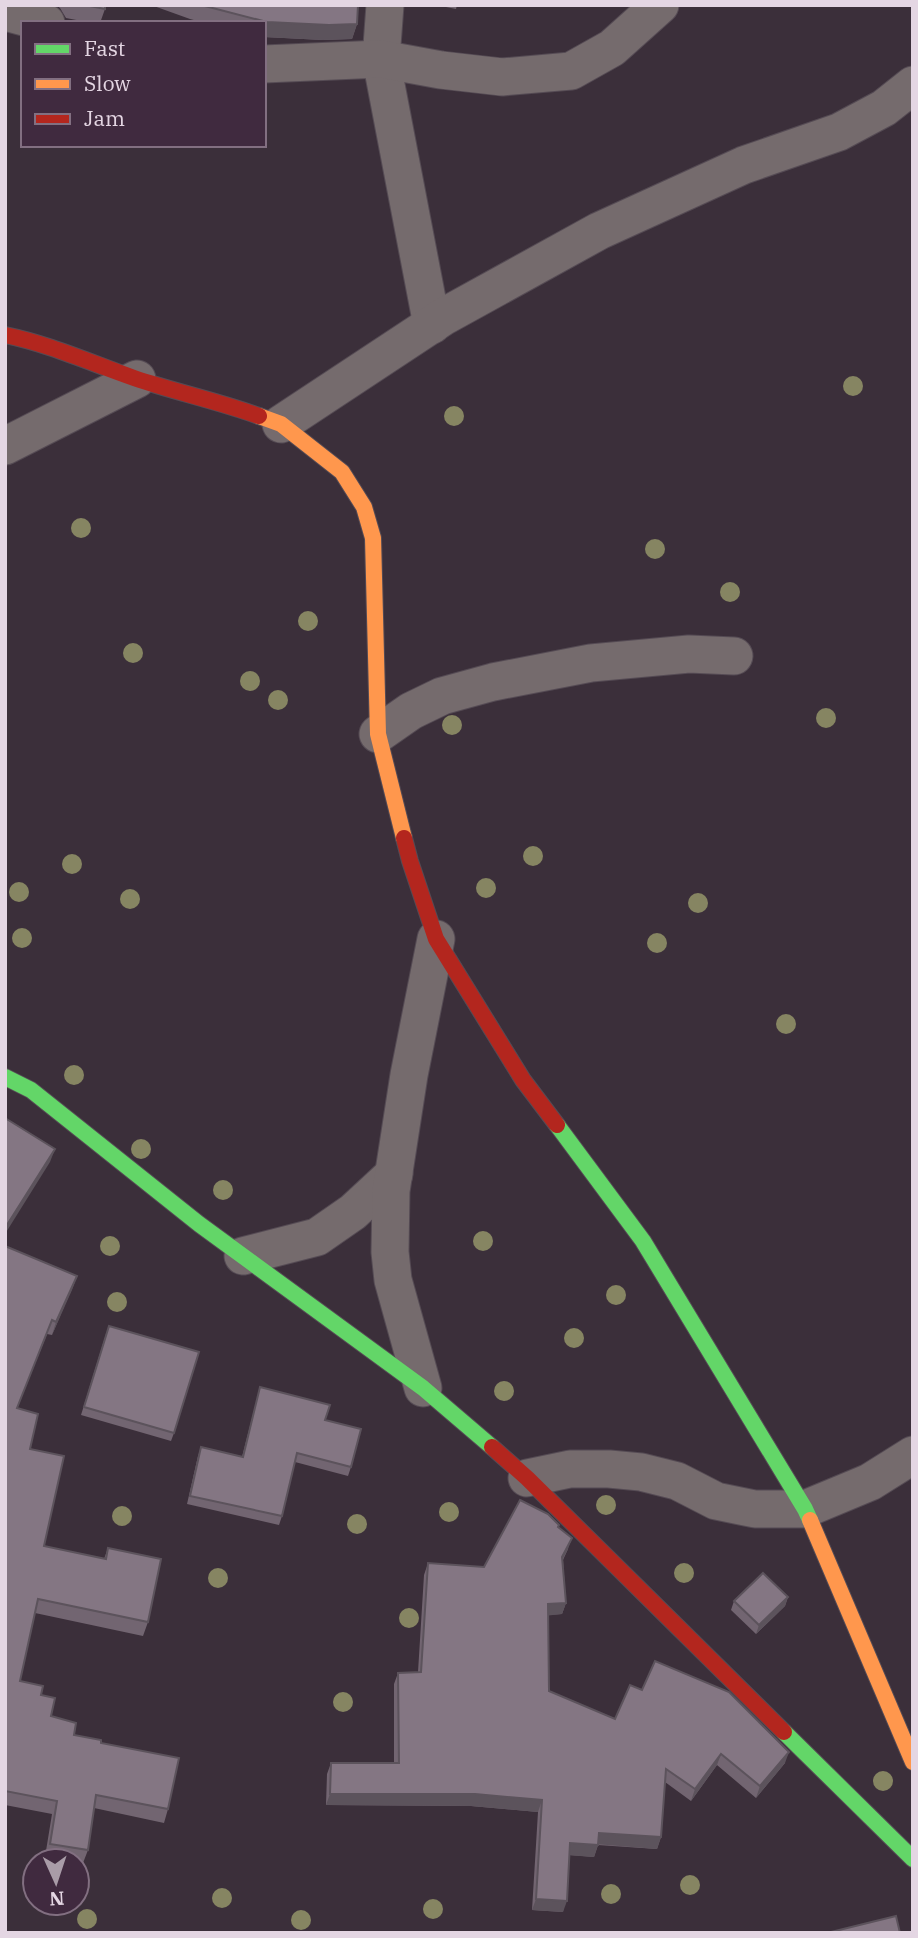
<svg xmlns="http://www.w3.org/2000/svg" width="918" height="1938" viewBox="0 0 918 1938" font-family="'IBM Plex Serif',serif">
<rect width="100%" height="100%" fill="#3b2f3a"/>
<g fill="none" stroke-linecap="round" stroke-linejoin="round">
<g stroke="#554b54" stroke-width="39">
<g id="street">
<path d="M 385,5 L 381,59 L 432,325"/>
<path d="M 5,12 L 46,23"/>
<path d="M 264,64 L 381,59 L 441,70 L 502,77 L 571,71 L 612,48 L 660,5"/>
<path d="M 281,424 L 443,317 L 599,231 L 744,165 L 839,132 L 884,108 L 913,85"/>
<path d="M 5,446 L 137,379"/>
<path d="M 378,734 L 411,711 L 442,696 L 493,682 L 591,663 L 689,654 L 734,656"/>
<path d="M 243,1256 L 317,1237 L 353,1212 L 394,1174"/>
<path d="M 423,1388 L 393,1280 L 390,1252 L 391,1191 L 409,1075 L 436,939"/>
<path d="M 527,1478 L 570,1469 L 609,1469 L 641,1472 L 677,1481 L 716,1501 L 755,1509 L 805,1509 L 870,1482 L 913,1455"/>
</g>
</g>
<g stroke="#554b54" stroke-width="18">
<g id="fast">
<path d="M 5,1077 L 31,1090 L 199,1224 L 423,1388 L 492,1447"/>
<path d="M 557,1125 L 643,1241 L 805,1509 L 810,1520"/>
<path d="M 784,1732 L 913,1859"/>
</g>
</g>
<g stroke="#554b54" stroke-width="18">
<g id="slow">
<path d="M 259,416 L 281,424 L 342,472 L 364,507 L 373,538 L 378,734 L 404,838"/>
<path d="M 810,1520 L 913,1762"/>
</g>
</g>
<g stroke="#554b54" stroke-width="18">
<g id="jam">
<path d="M 5,335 C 49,344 91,363 134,378 C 175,392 218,401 259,416"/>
<path d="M 404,838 L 410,861 L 436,939 L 523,1080 L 557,1125"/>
<path d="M 492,1447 L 527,1478 L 784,1732"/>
</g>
</g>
<use href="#street" stroke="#756b6d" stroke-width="37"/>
<use href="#fast" stroke="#63d668" stroke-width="16"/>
<use href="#slow" stroke="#ff974d" stroke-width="16"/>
<use href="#jam" stroke="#b3261e" stroke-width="16"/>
</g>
<g fill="#868562">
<circle cx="853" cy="386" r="10"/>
<circle cx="454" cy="416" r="10"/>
<circle cx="81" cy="528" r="10"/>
<circle cx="655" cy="549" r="10"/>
<circle cx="730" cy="592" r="10"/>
<circle cx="308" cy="621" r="10"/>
<circle cx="133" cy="653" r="10"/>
<circle cx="250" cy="681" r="10"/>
<circle cx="278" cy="700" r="10"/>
<circle cx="826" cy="718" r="10"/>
<circle cx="452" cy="725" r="10"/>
<circle cx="533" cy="856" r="10"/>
<circle cx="72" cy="864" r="10"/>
<circle cx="486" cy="888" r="10"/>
<circle cx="19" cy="892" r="10"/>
<circle cx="130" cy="899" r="10"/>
<circle cx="698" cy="903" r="10"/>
<circle cx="22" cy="938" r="10"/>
<circle cx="657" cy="943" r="10"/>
<circle cx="786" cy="1024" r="10"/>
<circle cx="74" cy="1075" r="10"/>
<circle cx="141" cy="1149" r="10"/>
<circle cx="223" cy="1190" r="10"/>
<circle cx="483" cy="1241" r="10"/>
<circle cx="110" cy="1246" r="10"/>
<circle cx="616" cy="1295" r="10"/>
<circle cx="117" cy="1302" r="10"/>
<circle cx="574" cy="1338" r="10"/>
<circle cx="504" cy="1391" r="10"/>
<circle cx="606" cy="1505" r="10"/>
<circle cx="449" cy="1512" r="10"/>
<circle cx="122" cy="1516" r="10"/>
<circle cx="357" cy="1524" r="10"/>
<circle cx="684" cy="1573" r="10"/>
<circle cx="218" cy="1578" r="10"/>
<circle cx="409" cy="1618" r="10"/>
<circle cx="343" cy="1702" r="10"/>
<circle cx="883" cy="1781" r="10"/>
<circle cx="690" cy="1885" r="10"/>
<circle cx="611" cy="1894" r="10"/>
<circle cx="222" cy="1898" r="10"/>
<circle cx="433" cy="1909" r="10"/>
<circle cx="87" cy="1919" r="10"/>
<circle cx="301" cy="1920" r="10"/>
</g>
<g fill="#726571">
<path d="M 56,5 L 105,5 L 105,9 L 100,23 L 92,23 L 66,18 L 60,8 Z"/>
<path d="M 151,5 L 358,5 L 357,24 L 352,39 L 323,40 L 264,37 L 264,23 L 205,23 L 190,19 Z"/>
<path d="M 436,5 L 457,5 L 456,9 Z"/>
<path d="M 5,1246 L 77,1276 L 52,1335 L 47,1334 L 17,1408 L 30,1449 L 44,1546 L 104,1559 L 108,1548 L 148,1622 L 143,1636 L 35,1613 L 20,1681 L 41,1695 L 51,1716 L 74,1735 L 101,1743 L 168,1809 L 164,1823 L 94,1808 L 88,1850 L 83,1863 L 77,1862 L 77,1861 L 45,1857 L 52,1814 L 5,1805 Z"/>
<path d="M 106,1334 L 174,1433 L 171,1441 L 81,1415 Z"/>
<path d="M 260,1387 L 325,1420 L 351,1467 L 348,1476 L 295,1462 L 282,1516 L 279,1525 L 187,1504 L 198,1456 L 201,1447 L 242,1457 Z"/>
<path d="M 558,1527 L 568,1549 L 563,1560 L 566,1603 L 562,1614 L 548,1615 L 549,1691 L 615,1719 L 785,1763 L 756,1798 L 717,1765 L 691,1801 L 665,1782 L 661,1837 L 657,1849 L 598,1845 L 594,1857 L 570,1855 L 563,1912 L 532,1910 L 538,1812 L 471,1806 L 326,1805 L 327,1774 L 331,1763 L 394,1763 L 394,1684 L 398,1673 L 418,1672 L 424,1575 L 428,1563 L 484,1567 Z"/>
<path d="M 788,1597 L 785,1606 L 756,1634 L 731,1610 L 734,1601 Z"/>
</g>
<g fill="#5c535c">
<path d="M 267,22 L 357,24 L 352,39 L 323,40 L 264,37 L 264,30 Z"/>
<path d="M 55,1149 L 50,1162 L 5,1234 L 5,1228 Z"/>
<path d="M 77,1276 L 72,1290 L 52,1335 L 56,1322 Z"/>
<path d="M 572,1538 L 568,1549 L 558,1568 L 562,1557 Z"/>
<path d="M 788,1597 L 785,1606 L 756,1634 L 759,1625 Z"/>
<path d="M 566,1603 L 562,1614 L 544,1616 L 548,1604 Z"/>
<path d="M 789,1752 L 785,1763 L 756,1798 L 760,1786 Z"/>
<path d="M 721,1754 L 717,1765 L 691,1801 L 695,1789 Z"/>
<path d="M 330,1794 L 475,1794 L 542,1800 L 538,1812 L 471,1806 L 326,1805 Z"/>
<path d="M 599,1833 L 661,1837 L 657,1849 L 595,1844 Z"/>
<path d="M 570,1843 L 598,1845 L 594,1857 L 566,1855 Z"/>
<path d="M 536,1899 L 567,1901 L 563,1912 L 532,1910 Z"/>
</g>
<g fill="#847683" stroke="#5c535c" stroke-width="2">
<path d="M 85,5 L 105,5 L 105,9 Z"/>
<path d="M 201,5 L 358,5 L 357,24 L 329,25 L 267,22 Z"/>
<path d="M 5,1118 L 55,1149 L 5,1228 Z"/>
<path d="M 5,1246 L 77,1276 L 56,1322 L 52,1320 L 17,1408 L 38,1414 L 30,1449 L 64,1456 L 44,1546 L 106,1559 L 108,1548 L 161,1559 L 148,1622 L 38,1599 L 20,1681 L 43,1686 L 41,1695 L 55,1698 L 51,1716 L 76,1723 L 74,1735 L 101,1740 L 101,1743 L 179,1758 L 168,1809 L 96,1795 L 88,1850 L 50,1844 L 57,1801 L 5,1791 Z"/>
<path d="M 109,1326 L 199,1352 L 174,1433 L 84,1407 Z"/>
<path d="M 260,1387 L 330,1405 L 325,1420 L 361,1429 L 351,1467 L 297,1453 L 282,1516 L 190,1496 L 201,1447 L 243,1457 Z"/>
<path d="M 520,1500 L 548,1514 L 559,1525 L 558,1527 L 572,1538 L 562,1557 L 566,1603 L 548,1604 L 549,1691 L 615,1719 L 630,1685 L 642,1690 L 655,1661 L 729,1692 L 789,1752 L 760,1786 L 721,1754 L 695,1789 L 666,1769 L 661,1837 L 599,1833 L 598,1845 L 570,1843 L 567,1901 L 536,1899 L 542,1800 L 475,1794 L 330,1794 L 331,1763 L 399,1763 L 398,1673 L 421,1672 L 428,1563 L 484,1567 Z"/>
<path d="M 763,1573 L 788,1597 L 759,1625 L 734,1601 Z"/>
<path d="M 896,1916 L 900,1933 L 827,1933 Z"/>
</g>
<rect width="918" height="1938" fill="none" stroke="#e4d6e3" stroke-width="14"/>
<rect x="21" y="21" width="245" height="126" fill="#402a3f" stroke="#826f81" stroke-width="2"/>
<rect x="35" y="44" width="35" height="10" fill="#63d668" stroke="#826f81" stroke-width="2"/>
<text x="84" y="56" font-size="21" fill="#e4d6e3">Fast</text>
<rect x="35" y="79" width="35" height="10" fill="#ff974d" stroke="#826f81" stroke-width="2"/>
<text x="84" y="91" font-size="21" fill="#e4d6e3">Slow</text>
<rect x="35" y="114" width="35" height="10" fill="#b3261e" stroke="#826f81" stroke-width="2"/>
<text x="84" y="126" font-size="21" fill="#e4d6e3">Jam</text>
<g transform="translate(56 1882) rotate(177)"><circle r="33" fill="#402a3f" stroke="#826f81" stroke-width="2"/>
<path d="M0-5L12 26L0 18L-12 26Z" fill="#a99ca8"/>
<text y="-10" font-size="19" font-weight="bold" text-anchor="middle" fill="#e4d6e3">N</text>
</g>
</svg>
